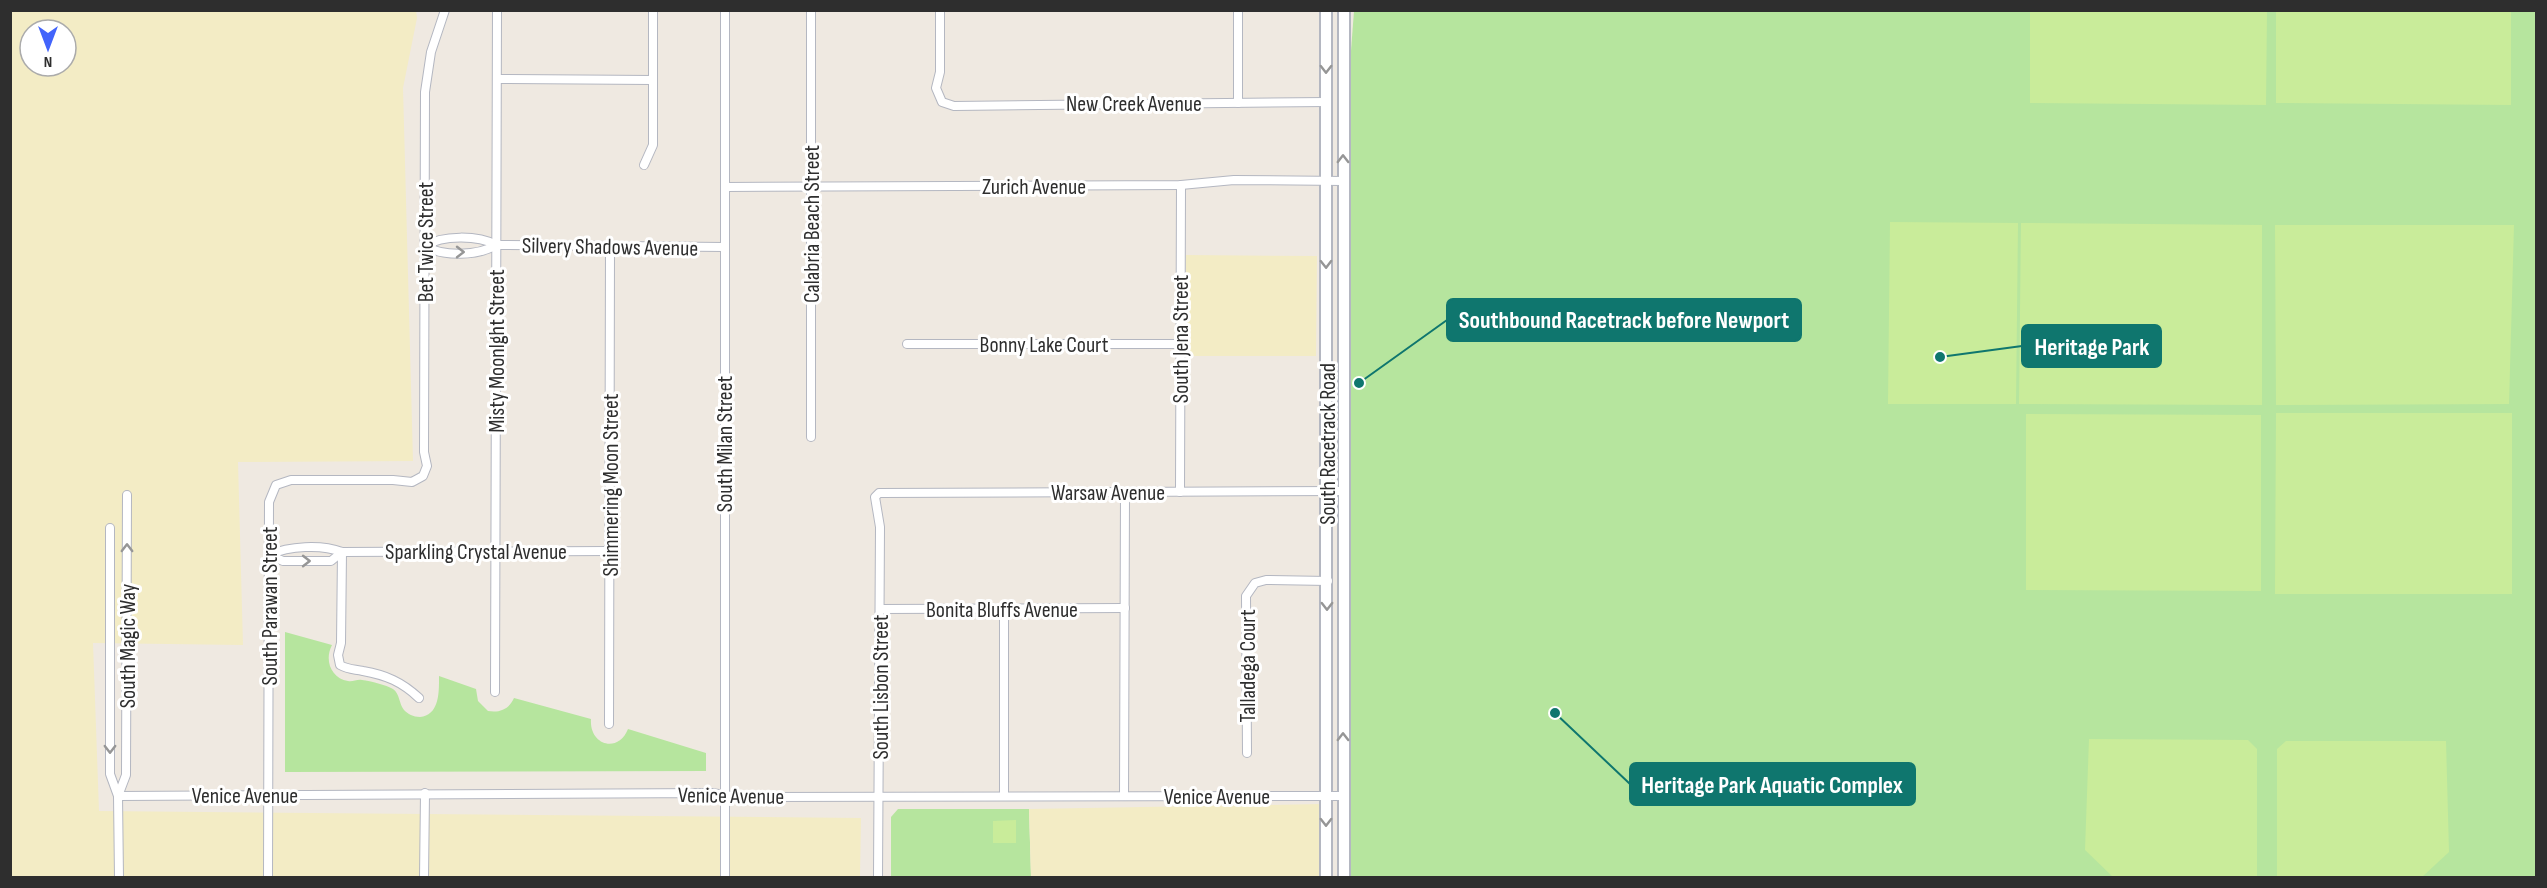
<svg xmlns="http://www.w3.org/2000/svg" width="2547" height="888" viewBox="0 0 2547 888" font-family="'Sofia Sans Condensed',sans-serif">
<rect width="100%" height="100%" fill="#efe9e1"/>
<g fill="#b6e59e">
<path d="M 1354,11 L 2536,11 L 2536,877 L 1349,877 L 1343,518 L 1343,156 Z"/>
<path d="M 285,632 L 332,645 C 324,660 331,678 348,681 C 353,682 357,679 362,680 C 371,681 386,685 393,689 C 400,694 399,704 404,710 C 408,714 413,717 420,717 C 440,715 439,691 439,676 L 476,689 L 478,701 L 488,711 C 500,713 509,709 514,698 L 591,719 C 589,745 618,754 628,729 L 706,753 L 706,771 L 285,772 Z"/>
<path d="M 898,809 L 1029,809 L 1031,877 L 891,878 L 891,817 Z"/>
</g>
<g fill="#f3ecc5" fill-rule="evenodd">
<path d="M 416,10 L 417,18 L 403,88 L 413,461 L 238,462 L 243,645 L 93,643 L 99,811 L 861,818 L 860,877 L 11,877 L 10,11 ZM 30,30 L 66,30 L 66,66 L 30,66 Z"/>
<path d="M 1186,255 L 1317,256 L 1316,356 L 1185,356 Z"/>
<path d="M 1323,804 L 1321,877 L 1031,877 L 1029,809 Z"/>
</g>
<g fill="#c9ec9a">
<path d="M 2030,11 L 2267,11 L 2266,105 L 2030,103 Z"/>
<path d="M 2276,11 L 2511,11 L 2511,105 L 2276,103 Z"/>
<path d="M 1890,222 L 2018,223 L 2016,404 L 1888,404 Z"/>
<path d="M 2021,223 L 2262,225 L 2262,405 L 2019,404 Z"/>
<path d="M 2275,225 L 2514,225 L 2509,404 L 2276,405 Z"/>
<path d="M 2276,413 L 2512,413 L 2512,594 L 2275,594 Z"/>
<path d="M 2026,414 L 2261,415 L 2261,591 L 2026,590 Z"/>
<path d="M 2089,739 L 2248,740 L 2257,749 L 2257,877 L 2113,877 L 2085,850 Z"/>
<path d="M 2286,741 L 2446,741 L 2449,852 L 2422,877 L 2277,877 L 2277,749 Z"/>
<path d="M 1016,820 L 1016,843 L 993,843 L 993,821 Z"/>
</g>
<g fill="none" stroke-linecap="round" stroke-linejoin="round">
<g stroke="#b4b7c1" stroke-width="10">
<g id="street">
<path d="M 725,10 L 725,878"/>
<path d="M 940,10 L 940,72 L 936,88 L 942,102 L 954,106 L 1326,102"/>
<path d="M 1238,10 L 1238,103"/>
<path d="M 497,79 L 653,80"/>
<path d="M 644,165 L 653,145 L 653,10"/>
<path d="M 725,187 L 1181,185 L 1234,180 L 1343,181"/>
<path d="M 496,245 C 478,256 443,257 425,246 C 442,235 478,235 496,245 C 572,245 648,247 725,247"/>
<path d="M 907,344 L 1180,344"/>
<path d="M 811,437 L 811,10"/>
<path d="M 1180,492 L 1181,185"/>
<path d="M 110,528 L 110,774 L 118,796"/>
<path d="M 342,552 L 341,643 L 338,655 L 340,665 C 349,670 354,669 363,671 C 386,675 402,682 419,698"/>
<path d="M 269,555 C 289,546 321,544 342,552 L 609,551"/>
<path d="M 269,555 L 283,561 L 331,561 L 342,552"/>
<path d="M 1004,608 L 1004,796"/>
<path d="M 880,609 L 1125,608"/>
<path d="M 495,692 L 497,10"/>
<path d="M 609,724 L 610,245"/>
<path d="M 1247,753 L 1246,596 L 1255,583 L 1266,580 L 1328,581"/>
<path d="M 118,796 L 712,793 L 737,797 L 1344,796"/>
<path d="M 1124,796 L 1125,492"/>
<path d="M 119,878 L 118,796 L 126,775 L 127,495"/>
<path d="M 268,878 L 269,502 L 276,485 L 291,480 L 393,480 L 412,482 L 423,476 L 427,466 L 424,452 L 425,92 L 431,52 L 445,10"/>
<path d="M 424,878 L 425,793"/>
<path d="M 878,878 L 880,527 L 875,497 L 879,493 L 1343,491"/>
</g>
</g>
<g stroke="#b4b7c1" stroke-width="14">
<g id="secondary">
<path d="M 1326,878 L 1326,10"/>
<path d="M 1344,878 L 1344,10"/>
</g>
</g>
<use href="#street" stroke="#fff" stroke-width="8"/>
<use href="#secondary" stroke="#fff" stroke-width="10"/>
</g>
<defs><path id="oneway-chevron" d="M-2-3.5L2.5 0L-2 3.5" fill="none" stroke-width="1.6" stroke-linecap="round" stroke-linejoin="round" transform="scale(1.5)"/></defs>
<g stroke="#969696">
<use href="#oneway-chevron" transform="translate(1326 69) rotate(90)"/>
<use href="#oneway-chevron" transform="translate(1343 159) rotate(-90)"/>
<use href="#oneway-chevron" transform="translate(460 252)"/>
<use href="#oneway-chevron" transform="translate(1326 264) rotate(89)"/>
<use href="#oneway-chevron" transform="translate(127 548) rotate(-90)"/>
<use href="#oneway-chevron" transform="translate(306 561)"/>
<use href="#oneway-chevron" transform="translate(1327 606) rotate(90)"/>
<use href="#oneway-chevron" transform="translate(1343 737) rotate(-90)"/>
<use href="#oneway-chevron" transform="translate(110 749) rotate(90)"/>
<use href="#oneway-chevron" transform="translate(1326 822) rotate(90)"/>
</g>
<g text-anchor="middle" stroke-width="6" stroke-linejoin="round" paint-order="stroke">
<g font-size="22" fill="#2e2e2e" stroke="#fff">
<text x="1134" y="111">New Creek Avenue</text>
<text x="1034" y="194">Zurich Avenue</text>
<text transform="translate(811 224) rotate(-90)" y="8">Calabria Beach Street</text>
<text transform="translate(425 242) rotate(-90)" y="8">Bet Twice Street</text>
<text transform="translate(610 246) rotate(1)" y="8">Silvery Shadows Avenue</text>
<text transform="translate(1180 339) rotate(-90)" y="8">South Jena Street</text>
<text x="1044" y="352">Bonny Lake Court</text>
<text transform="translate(496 351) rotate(-90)" y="8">Misty Moonlght Street</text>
<text transform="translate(724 444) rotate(-90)" y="8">South Milan Street</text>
<text transform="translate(1327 444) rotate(-90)" y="8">South Racetrack Road</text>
<text transform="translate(610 485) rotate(-90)" y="8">Shimmering Moon Street</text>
<text x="1108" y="500">Warsaw Avenue</text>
<text x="476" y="559">Sparkling Crystal Avenue</text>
<text transform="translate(269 606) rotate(-90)" y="8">South Parawan Street</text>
<text x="1002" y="617">Bonita Bluffs Avenue</text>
<text transform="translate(127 646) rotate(-90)" y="8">South Magic Way</text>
<text transform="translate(1247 666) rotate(-90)" y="8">Talladega Court</text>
<text transform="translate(880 687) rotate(-90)" y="8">South Lisbon Street</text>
<text x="245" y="803">Venice Avenue</text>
<text transform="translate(731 795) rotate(1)" y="8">Venice Avenue</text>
<text x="1217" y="804">Venice Avenue</text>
</g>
</g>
<path fill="none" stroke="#0f766e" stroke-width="2" d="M1359 383L1447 320M1940 357L2022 346M1555 713L1630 784"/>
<g fill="#0f766e" stroke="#fff" stroke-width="2">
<circle cx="1359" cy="383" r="6"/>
<circle cx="1940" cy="357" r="6"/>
<circle cx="1555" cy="713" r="6"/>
</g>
<g fill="#0f766e" stroke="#0f766e" stroke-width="2">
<rect x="1447" y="299" width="354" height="42" rx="6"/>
<rect x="2022" y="325" width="139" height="42" rx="6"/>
<rect x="1630" y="763" width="285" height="42" rx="6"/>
</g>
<g font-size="24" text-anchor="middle" font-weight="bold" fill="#fff">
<text x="1624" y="328">Southbound Racetrack before Newport</text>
<text x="2092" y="355">Heritage Park</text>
<text x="1772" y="793">Heritage Park Aquatic Complex</text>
</g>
<rect width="2547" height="888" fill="none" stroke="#2e2e2e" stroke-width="24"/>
<g transform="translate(48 48) rotate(180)"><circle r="28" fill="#ffffff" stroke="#ababab" stroke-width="1.5"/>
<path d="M0-4.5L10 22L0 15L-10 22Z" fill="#4264fb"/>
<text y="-9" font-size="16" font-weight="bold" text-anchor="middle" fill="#2e2e2e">N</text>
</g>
</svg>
